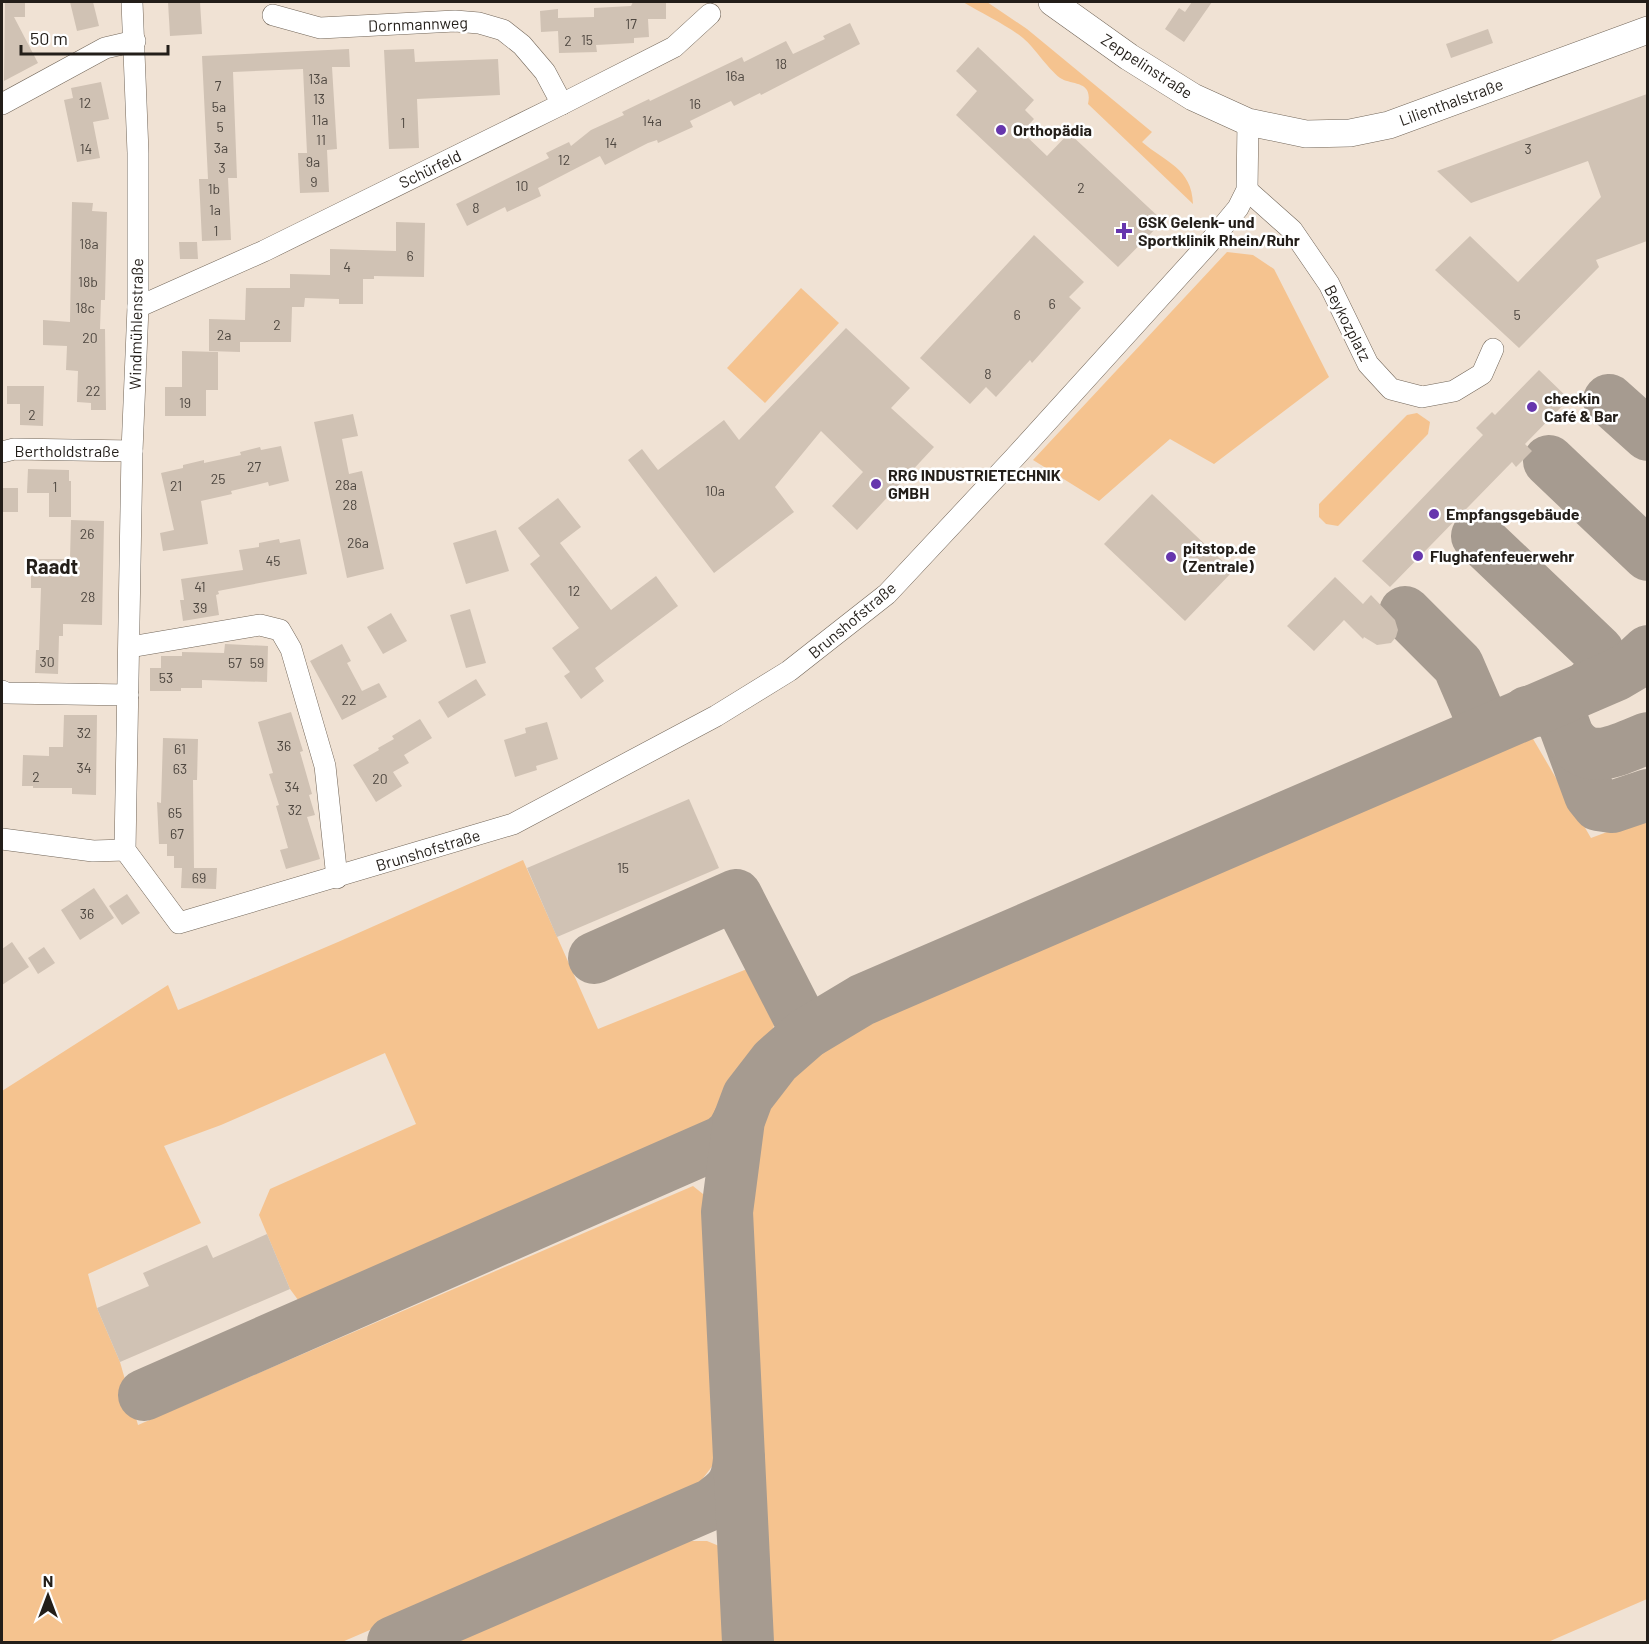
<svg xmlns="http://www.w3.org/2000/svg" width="1649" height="1644" viewBox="0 0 1649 1644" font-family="Barlow,sans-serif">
<rect width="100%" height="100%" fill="#f0e2d4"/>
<g fill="#f5c38f">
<path d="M 963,2 L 987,2 L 1027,29 L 1152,132 L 1142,142 C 1165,162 1192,168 1193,204 L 1088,104 C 1093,81 1073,85 1062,79 C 1051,73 1034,47 1023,38 C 1005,24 983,14 963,2 Z"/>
<path d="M 1227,252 L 1253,255 L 1274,269 L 1329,377 L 1214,464 L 1170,439 L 1099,501 L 1033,460 Z"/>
<path d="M 801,288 L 839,323 L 765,403 L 727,368 Z"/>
<path d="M 1417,413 L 1430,422 L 1428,434 L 1338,526 L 1326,524 L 1319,517 L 1319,504 L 1407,415 Z"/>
<path d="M 1529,732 L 1591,838 L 1647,817 L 1647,1599 L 1548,1642 L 768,1642 L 751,1227 L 759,1143 L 769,1104 L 808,1058 L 868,1018 Z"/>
<path d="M 523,860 L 598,1029 L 747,969 L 774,1025 L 770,1044 L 705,1129 L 301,1304 L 290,1289 L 259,1215 L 270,1189 L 416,1124 L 385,1053 L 221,1125 L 164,1146 L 201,1223 L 88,1274 L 97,1308 L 120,1362 L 138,1425 L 693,1186 L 708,1198 L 720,1456 L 694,1490 L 342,1642 L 2,1642 L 2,1091 L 168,985 L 178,1010 L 338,942 Z"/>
<path d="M 692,1541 L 707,1541 L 724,1548 L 729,1642 L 448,1642 L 676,1543 Z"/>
</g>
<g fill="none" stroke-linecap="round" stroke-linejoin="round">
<g stroke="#a69b90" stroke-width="52">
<path d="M 1609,400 L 1648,435"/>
<path d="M 1549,461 L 1648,555"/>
<path d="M 1477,536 L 1598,651 C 1604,666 1599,677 1587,687"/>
<path d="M 1405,612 L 1458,665 L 1486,730"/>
<path d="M 1527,712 C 1542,709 1552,710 1563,722 L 1590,795 L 1598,805 L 1612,807 L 1648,795"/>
<path d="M 1571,740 C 1592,767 1620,748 1648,738"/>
<path d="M 594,958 L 736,895 L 807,1033"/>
<path d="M 144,1395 L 723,1141 L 732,1133 L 739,1120"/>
<path d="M 393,1642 L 712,1504 C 732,1490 737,1483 739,1459"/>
<path d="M 748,1642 L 727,1212 L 739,1120 L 748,1096 L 775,1061 L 807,1033 L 862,1000 L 1616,675 L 1633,665 L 1648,651"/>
</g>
</g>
<g fill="#d0c2b4">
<path d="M 5,2 L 25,2 L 25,17 L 14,17 L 38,63 L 4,81 Z"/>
<path d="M 70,2 L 93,2 L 99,26 L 77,31 Z"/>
<path d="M 168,2 L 200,2 L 202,34 L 170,36 Z"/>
<path d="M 633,2 L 666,2 L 666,19 L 648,19 L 649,37 L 634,38 L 634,43 L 596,45 L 597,52 L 559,53 L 558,31 L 541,32 L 540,11 L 558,9 L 558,18 L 594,17 L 594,8 L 631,6 Z"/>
<path d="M 1192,2 L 1212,2 L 1184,42 L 1165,29 L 1179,8 L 1185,12 Z"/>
<path d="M 850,23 L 860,44 L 761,95 L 760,93 L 734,106 L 731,101 L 690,121 L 693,127 L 658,143 L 657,140 L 648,143 L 605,165 L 600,156 L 538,188 L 541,196 L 507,212 L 505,207 L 467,226 L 456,204 L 549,158 L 546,153 L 569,142 L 571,146 L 591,130 L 624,115 L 622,112 L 649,99 L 650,101 L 742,57 L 744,62 L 786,41 L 793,54 L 825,39 L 823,36 Z"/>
<path d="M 1488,29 L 1493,43 L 1451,58 L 1446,44 Z"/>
<path d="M 978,47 L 1034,100 L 1025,110 L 1034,119 L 1022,132 L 1047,156 L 1069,133 L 1163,221 L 1118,267 L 956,115 L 977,91 L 956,71 Z"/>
<path d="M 349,49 L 350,67 L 332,67 L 337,149 L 327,150 L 329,192 L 300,193 L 298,153 L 307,153 L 303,69 L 233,72 L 237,178 L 228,178 L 231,240 L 202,241 L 199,179 L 208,179 L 202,56 Z"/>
<path d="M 414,49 L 415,62 L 498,59 L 500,95 L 417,99 L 419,148 L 389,149 L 384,50 Z"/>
<path d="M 101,82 L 109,119 L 93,122 L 100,158 L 77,162 L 64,100 L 73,98 L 71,88 Z"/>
<path d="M 1647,94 L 1647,241 L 1596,260 L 1599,267 L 1519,348 L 1435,270 L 1470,236 L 1518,282 L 1601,197 L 1588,161 L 1471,203 L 1437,171 Z"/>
<path d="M 72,202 L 93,203 L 92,211 L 107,212 L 105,300 L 101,300 L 100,329 L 105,329 L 106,410 L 91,410 L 91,403 L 77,402 L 78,371 L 66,370 L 67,346 L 43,345 L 43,320 L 70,322 Z"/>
<path d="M 396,222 L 425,223 L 424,277 L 374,276 L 374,279 L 363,279 L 363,304 L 339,304 L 339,299 L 305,298 L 304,307 L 292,307 L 291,342 L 240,342 L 240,352 L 209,351 L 209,319 L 245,320 L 246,288 L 290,288 L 290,274 L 330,275 L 330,249 L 396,251 Z"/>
<path d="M 1034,235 L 1084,282 L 1069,297 L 1081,308 L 1032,363 L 1030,360 L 996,397 L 986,387 L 970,404 L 920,358 Z"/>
<path d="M 179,242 L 197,242 L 198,259 L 180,259 Z"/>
<path d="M 846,328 L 910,388 L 891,408 L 934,447 L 857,530 L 832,506 L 863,472 L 821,431 L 775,487 L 794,512 L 714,573 L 628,460 L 642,449 L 658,470 L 724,420 L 739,440 Z"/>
<path d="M 182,351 L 218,352 L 218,390 L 206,390 L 206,416 L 165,416 L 165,387 L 182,387 Z"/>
<path d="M 1539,370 L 1569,399 L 1525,444 L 1532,451 L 1516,467 L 1512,462 L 1390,587 L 1362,561 L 1483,435 L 1476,428 L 1492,412 L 1495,415 Z"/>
<path d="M 7,386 L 44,386 L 43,426 L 20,425 L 20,404 L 7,404 Z"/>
<path d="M 353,414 L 358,436 L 342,439 L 349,474 L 362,471 L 384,569 L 347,578 L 314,422 Z"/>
<path d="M 281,446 L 289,481 L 269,486 L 268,482 L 231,491 L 232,494 L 201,501 L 208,544 L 163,551 L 160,533 L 174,530 L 161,473 L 183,468 L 183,465 L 204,460 L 204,463 L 241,455 L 240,452 L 260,447 L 261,450 Z"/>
<path d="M 28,469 L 69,470 L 69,481 L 71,481 L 71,517 L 49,517 L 49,493 L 27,493 Z"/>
<rect x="2" y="488" width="16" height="24"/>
<path d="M 1152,494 L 1233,571 L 1185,621 L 1104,544 Z"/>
<path d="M 558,498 L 581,527 L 560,543 L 611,610 L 656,576 L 678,606 L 595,668 L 604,681 L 581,699 L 564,676 L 570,672 L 552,648 L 579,628 L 530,564 L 540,556 L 518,528 Z"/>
<path d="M 71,520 L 104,521 L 102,625 L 63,624 L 63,636 L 59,636 L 58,674 L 35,673 L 36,650 L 39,650 L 41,588 L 31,588 L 31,559 L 70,559 Z"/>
<path d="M 496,530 L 509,571 L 466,584 L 453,543 Z"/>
<path d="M 279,539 L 280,543 L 300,539 L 307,574 L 218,591 L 219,594 L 216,595 L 219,615 L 183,621 L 180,600 L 184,600 L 181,579 L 243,570 L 239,550 L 259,547 L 259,543 Z"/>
<path d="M 1335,577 L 1363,604 L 1371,595 L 1395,620 L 1398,630 L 1396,637 L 1391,643 L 1377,645 L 1364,637 L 1363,639 L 1344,620 L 1314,651 L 1287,626 Z"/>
<path d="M 470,609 L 486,663 L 466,668 L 450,615 Z"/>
<path d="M 391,613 L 407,641 L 383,654 L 367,627 Z"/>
<path d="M 225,644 L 268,646 L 267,682 L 202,680 L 202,688 L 181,688 L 181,691 L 150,691 L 150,668 L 161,668 L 161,656 L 182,656 L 182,652 L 224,653 Z"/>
<path d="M 342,644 L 351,661 L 347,663 L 362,691 L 379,683 L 387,697 L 342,720 L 310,661 Z"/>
<path d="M 476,679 L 486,695 L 448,718 L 438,702 Z"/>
<path d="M 291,712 L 303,751 L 300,752 L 312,794 L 309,795 L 315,815 L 307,817 L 320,859 L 286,869 L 280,850 L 288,848 L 276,806 L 279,805 L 269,774 L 273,773 L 258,722 Z"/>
<path d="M 64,715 L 97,715 L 96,795 L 72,794 L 72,788 L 33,788 L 33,786 L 22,786 L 23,755 L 49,756 L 49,747 L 63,747 Z"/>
<path d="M 420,719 L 432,738 L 404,755 L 409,763 L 393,772 L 402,786 L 376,802 L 353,765 L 379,750 L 378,748 L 394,739 L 392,736 Z"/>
<path d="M 547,722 L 558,759 L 536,766 L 537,770 L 515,777 L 504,740 L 526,733 L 525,728 Z"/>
<path d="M 163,738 L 198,739 L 197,780 L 193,780 L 194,868 L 217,868 L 216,889 L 181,888 L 182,868 L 174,868 L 174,856 L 167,856 L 167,844 L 159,844 L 157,802 L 161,803 Z"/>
<path d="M 689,799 L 719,868 L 557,937 L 527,868 Z"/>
<path d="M 94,888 L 114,918 L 80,940 L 61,910 Z"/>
<path d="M 127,894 L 140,913 L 122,925 L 109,906 Z"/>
<path d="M 12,942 L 29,967 L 2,985 L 2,949 Z"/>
<path d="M 44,947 L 55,963 L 38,974 L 28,958 Z"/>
<path d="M 267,1234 L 290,1289 L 120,1362 L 97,1308 L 149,1286 L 143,1273 L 207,1245 L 213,1258 Z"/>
</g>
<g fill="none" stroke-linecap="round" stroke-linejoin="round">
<g stroke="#726659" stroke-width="22">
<g id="minor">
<path d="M 132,2 L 138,153 L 138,307 L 132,451 L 125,850 L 179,923 L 513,824 L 716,716 L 789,671 L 887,594 L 1015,457 L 1209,243 L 1238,208 L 1247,190 L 1248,122"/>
<path d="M 273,15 L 320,28 L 455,21 L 479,23 L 503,30 L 522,45 L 545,72 L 562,104"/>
<path d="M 2,104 L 105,48 L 135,41"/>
<path d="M 1247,190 L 1292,230 L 1329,284 L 1368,364 L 1391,389 L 1422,397 L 1454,391 L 1482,374 L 1493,349"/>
<path d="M 138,307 L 264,251 L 562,104 L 674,47 L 710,14"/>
<path d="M 2,452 L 14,449 L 132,451"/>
<path d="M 130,647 L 260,625 L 280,630 L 291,649 L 325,766 L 337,878"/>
<path d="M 2,691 L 6,693 L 128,695"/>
<path d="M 2,839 L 93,851 L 125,850"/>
</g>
</g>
<g stroke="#726659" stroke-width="28">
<path id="major" d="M 1052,2 L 1129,57 L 1193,97 L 1248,122 L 1306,134 L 1350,133 L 1389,125 L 1648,30"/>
</g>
<use href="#minor" stroke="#fff" stroke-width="21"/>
<use href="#major" stroke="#fff" stroke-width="27"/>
</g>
<g fill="#6636ad" stroke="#fff" stroke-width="2">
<circle cx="1001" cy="130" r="6"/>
<path d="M1121 222h6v6h6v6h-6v6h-6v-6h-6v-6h6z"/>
<circle cx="1532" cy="407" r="6"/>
<circle cx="876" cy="484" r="6"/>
<circle cx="1434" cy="514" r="6"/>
<circle cx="1418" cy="556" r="6"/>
<circle cx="1171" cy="557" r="6"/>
</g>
<g text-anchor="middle" stroke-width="5" stroke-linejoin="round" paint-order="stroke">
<g font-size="14" fill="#4e4740">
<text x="631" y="29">17</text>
<text x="587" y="45">15</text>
<text x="568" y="46">2</text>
<text x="781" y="69">18</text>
<text x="735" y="81">16a</text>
<text x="318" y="84">13a</text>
<text x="218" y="91">7</text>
<text x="319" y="104">13</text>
<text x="85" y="108">12</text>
<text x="695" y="109">16</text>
<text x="219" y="112">5a</text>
<text x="320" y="125">11a</text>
<text x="652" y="126">14a</text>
<text x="403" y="128">1</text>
<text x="220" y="132">5</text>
<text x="321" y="145">11</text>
<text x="611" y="148">14</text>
<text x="221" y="153">3a</text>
<text x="86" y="154">14</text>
<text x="1528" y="154">3</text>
<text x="564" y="165">12</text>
<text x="313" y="167">9a</text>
<text x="222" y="173">3</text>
<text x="314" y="187">9</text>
<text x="522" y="191">10</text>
<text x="1081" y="193">2</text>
<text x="214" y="194">1b</text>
<text x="476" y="213">8</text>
<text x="215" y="215">1a</text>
<text x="216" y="236">1</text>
<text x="89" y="249">18a</text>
<text x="410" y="261">6</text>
<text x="347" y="272">4</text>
<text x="88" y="287">18b</text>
<text x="1052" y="309">6</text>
<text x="85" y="313">18c</text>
<text x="1017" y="320">6</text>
<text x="1517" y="320">5</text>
<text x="277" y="330">2</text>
<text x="224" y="340">2a</text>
<text x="90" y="343">20</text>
<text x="988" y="379">8</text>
<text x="93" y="396">22</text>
<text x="185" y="408">19</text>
<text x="32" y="420">2</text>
<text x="254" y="472">27</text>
<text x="218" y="484">25</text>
<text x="346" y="490">28a</text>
<text x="176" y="491">21</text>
<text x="55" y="492">1</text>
<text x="715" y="496">10a</text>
<text x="350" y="510">28</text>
<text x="87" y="539">26</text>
<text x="358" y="548">26a</text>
<text x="273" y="566">45</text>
<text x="200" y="592">41</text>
<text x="574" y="596">12</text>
<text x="88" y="602">28</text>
<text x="200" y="613">39</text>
<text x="47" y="667">30</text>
<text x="235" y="668">57</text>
<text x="257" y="668">59</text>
<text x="166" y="683">53</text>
<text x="349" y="705">22</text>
<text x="84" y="738">32</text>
<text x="284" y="751">36</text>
<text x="180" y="754">61</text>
<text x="84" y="773">34</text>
<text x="180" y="774">63</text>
<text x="36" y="782">2</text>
<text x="380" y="784">20</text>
<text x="292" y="792">34</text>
<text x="295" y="815">32</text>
<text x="175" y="818">65</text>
<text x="177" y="839">67</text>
<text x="623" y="873">15</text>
<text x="199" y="883">69</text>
<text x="87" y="919">36</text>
</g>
<g font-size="16" fill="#231e19" stroke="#fff">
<text transform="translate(418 24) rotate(-2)" y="6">Dornmannweg</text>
<text transform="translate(1147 66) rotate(33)" y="6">Zeppelinstraße</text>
<text transform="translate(1451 102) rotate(-20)" y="6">Lilienthalstraße</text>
<text transform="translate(430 169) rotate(-26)" y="6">Schürfeld</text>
<text transform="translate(1348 323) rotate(63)" y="6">Beykozplatz</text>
<text transform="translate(136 324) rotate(-89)" y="6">Windmühlenstraße</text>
<text x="67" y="457">Bertholdstraße</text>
<text transform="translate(852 620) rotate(-40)" y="6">Brunshofstraße</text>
<text transform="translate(428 850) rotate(-17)" y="6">Brunshofstraße</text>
</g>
<g font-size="16" font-weight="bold" fill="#231e19" stroke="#fff" text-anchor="start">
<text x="1013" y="136">Orthopädia</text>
<text x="1138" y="228">GSK Gelenk- und<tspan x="1138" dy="18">Sportklinik Rhein/Ruhr</tspan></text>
<text x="1544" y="404">checkin<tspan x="1544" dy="18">Café &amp; Bar</tspan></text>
<text x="888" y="481">RRG INDUSTRIETECHNIK<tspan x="888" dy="18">GMBH</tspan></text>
<text x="1446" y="520">Empfangsgebäude</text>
<text x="1183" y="554">pitstop.de<tspan x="1183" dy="18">(Zentrale)</tspan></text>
<text x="1430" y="562">Flughafenfeuerwehr</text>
</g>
<g font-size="20" font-weight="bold" fill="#231e19" stroke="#fff">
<text x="52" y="574">Raadt</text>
</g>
</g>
<rect width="1649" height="1644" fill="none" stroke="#231e19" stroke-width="6"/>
<g transform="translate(48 1596)" stroke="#ffffff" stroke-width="4.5" paint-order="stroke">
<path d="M0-4.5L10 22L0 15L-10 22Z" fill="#231e19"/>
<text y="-9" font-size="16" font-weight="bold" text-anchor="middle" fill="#231e19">N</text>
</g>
<path d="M21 45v9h147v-9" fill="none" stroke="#231e19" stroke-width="3"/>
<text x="30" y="45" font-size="18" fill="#231e19" stroke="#ffffff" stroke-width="4.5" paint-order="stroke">50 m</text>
</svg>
